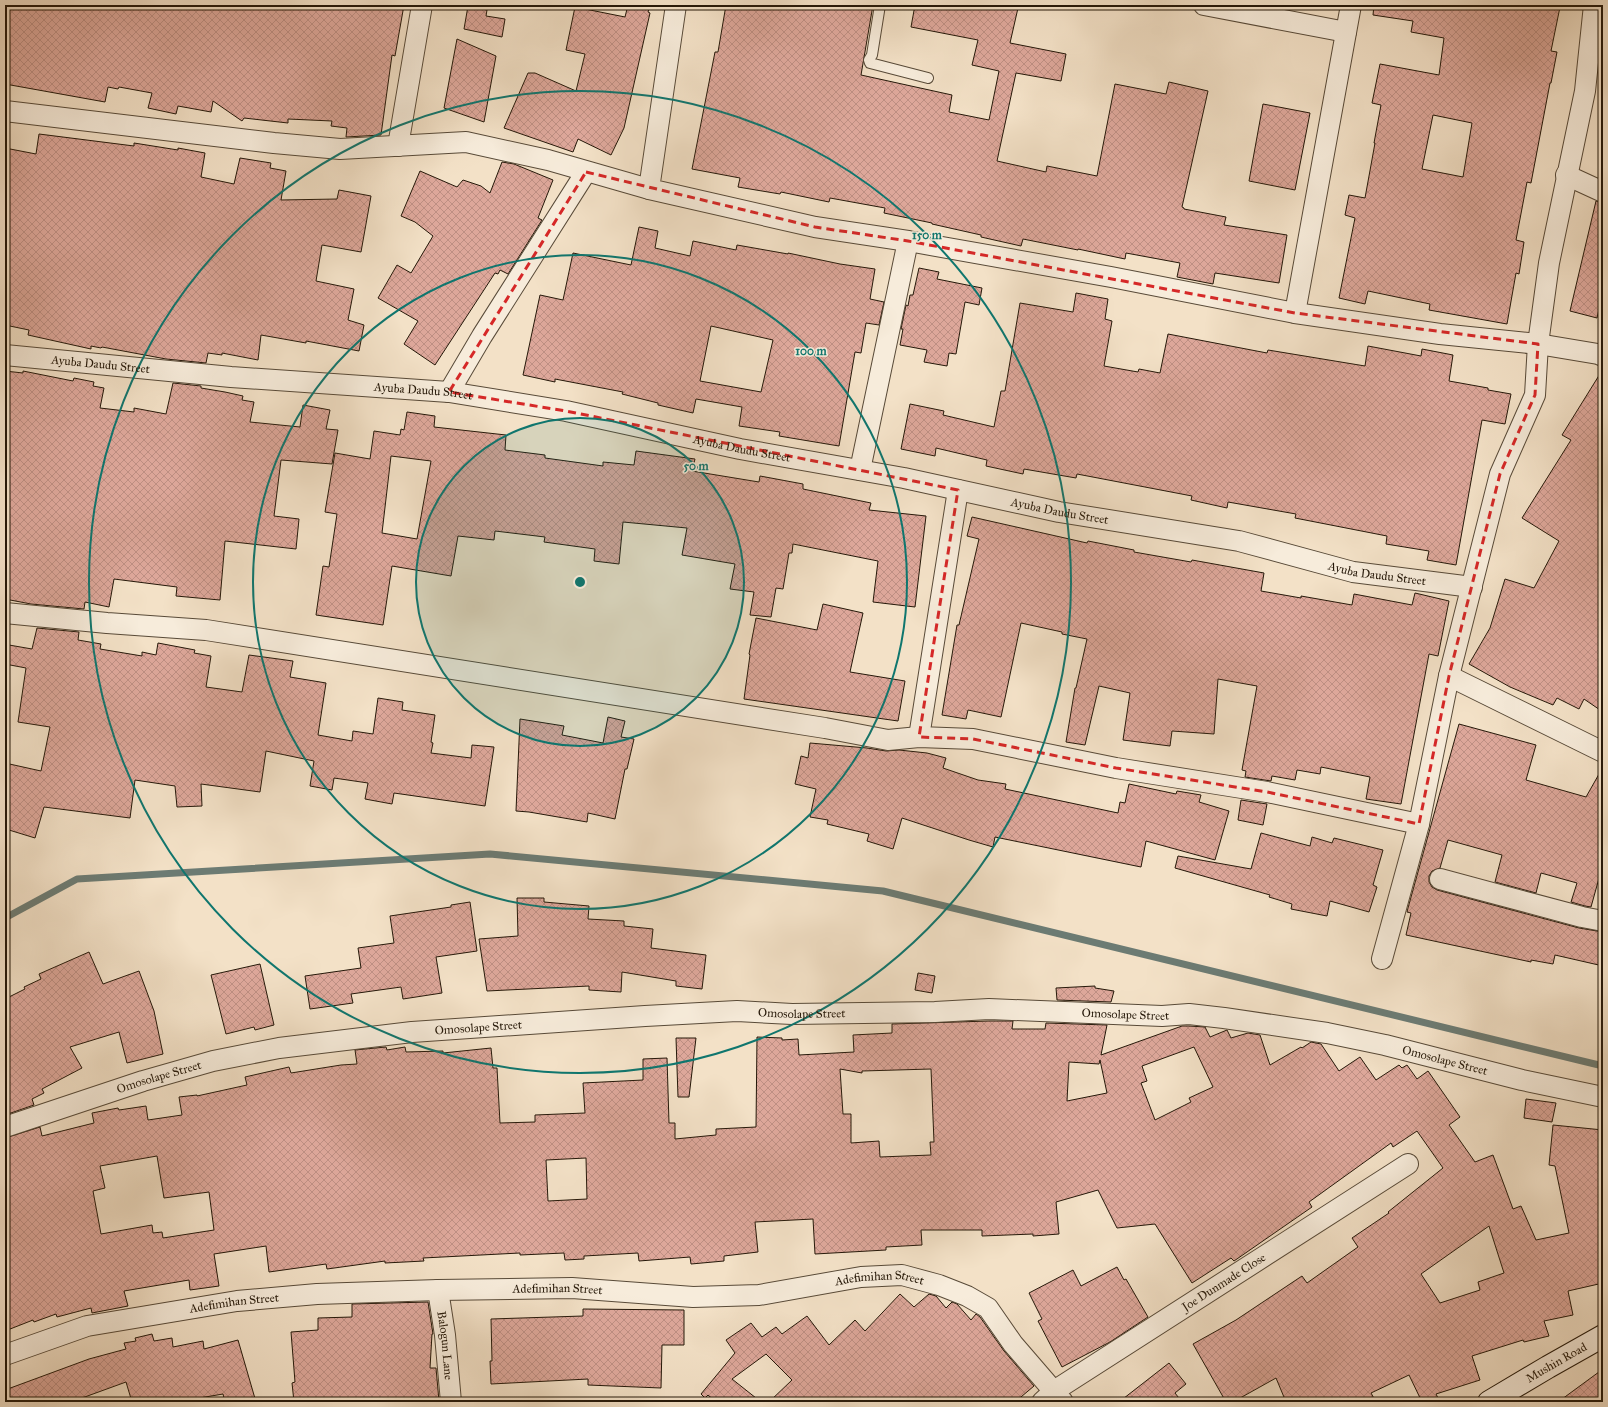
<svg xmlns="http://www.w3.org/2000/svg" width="1608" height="1407" viewBox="0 0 1608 1407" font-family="'IM FELL Great Primer',serif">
<defs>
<pattern id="building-cross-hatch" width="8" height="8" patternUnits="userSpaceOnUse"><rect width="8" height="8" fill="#dda79a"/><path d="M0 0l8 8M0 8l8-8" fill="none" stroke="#be8f83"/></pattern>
</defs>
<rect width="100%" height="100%" fill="#f3e1c7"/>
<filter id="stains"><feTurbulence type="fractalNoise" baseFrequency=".005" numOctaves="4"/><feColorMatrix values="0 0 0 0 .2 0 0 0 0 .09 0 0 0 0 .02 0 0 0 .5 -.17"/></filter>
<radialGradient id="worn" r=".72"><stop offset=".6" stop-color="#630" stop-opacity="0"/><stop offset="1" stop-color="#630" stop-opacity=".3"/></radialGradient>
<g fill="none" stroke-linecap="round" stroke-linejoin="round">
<path stroke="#6c7b73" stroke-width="7" d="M 5,918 L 77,879 L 490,854 L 883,891 L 1603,1066"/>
</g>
<g fill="url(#building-cross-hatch)" stroke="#251809" fill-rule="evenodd">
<path d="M 5,5 L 404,5 L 395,56 L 392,55 L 381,135 L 346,137 L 347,128 L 331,126 L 332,121 L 288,119 L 288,123 L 244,118 L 242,121 L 213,101 L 211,112 L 178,106 L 176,114 L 148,108 L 152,93 L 119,87 L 118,89 L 108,87 L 105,102 L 5,84 Z"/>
<path d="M 628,5 L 650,5 L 648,12 L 650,13 L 624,128 L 611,155 L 578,139 L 573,152 L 504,128 L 528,73 L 535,73 L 576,91 L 585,54 L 566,50 L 575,7 L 625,17 Z"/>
<path d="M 726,5 L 873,5 L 861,75 L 952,95 L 949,112 L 989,120 L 999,71 L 972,65 L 978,40 L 911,27 L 915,5 L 1005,5 L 1018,8 L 1010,43 L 1066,54 L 1061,81 L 1016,73 L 997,161 L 1046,172 L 1047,166 L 1097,176 L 1115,84 L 1166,94 L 1169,82 L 1208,91 L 1182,207 L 1184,208 L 1184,209 L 1226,217 L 1224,225 L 1287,235 L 1279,283 L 1215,273 L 1213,284 L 1177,277 L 1180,263 L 1126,253 L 1125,259 L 1078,249 L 1078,250 L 1023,239 L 1021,246 L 981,237 L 981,235 L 932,224 L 932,223 L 884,213 L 885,208 L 830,198 L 829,202 L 781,192 L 780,194 L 738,187 L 740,178 L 692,169 L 715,52 L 718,52 Z"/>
<path d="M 1374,5 L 1551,5 L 1560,7 L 1551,51 L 1557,52 L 1551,83 L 1550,83 L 1531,183 L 1527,182 L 1516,240 L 1524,242 L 1519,274 L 1516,273 L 1507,324 L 1429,310 L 1430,304 L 1368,291 L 1365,304 L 1339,298 L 1355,218 L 1345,215 L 1349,195 L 1365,198 L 1375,143 L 1374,143 L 1381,105 L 1372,103 L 1380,64 L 1439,75 L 1444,38 L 1411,32 L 1413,21 L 1373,15 ZM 1433,115 L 1472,123 L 1463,177 L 1422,169 Z"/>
<path d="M 468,6 L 487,10 L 486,16 L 505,19 L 502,37 L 464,29 Z"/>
<path d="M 457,39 L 496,56 L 484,122 L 444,108 Z"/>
<path d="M 1263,104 L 1310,113 L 1295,190 L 1249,181 Z"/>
<path d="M 39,134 L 134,146 L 134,143 L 178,150 L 178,148 L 205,153 L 201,177 L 234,184 L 240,158 L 271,163 L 270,168 L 286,171 L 281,200 L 337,199 L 339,190 L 371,196 L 361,252 L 322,245 L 316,281 L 354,289 L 348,320 L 364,325 L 359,351 L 306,341 L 306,343 L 261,335 L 258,360 L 222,353 L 222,355 L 208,353 L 206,363 L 166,359 L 102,347 L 101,348 L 91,346 L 91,349 L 28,335 L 29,330 L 5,325 L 5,251 L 8,235 L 5,234 L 5,148 L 36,154 Z"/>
<path d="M 502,162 L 514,164 L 553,180 L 538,218 L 542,220 L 508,274 L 500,270 L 498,274 L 495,273 L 435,365 L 404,344 L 418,321 L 378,298 L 397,265 L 411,273 L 433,236 L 415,222 L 401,216 L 420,171 L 457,187 L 463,180 L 481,186 L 490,193 Z"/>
<path d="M 1596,201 L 1603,203 L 1603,291 L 1597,318 L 1570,311 Z"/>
<path d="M 639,227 L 658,231 L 655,248 L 690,256 L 693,241 L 736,250 L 737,245 L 788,254 L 788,253 L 840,264 L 875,269 L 870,299 L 884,302 L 879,325 L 866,323 L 861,353 L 855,352 L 839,446 L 779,436 L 780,432 L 739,426 L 742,407 L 696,399 L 693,413 L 658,405 L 658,403 L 622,394 L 623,392 L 555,379 L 555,382 L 523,375 L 540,295 L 563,300 L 573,253 L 631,265 ZM 711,326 L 773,340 L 761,392 L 700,381 Z"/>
<path d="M 919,268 L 939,272 L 937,279 L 982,288 L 979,305 L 965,302 L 956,354 L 949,353 L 947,366 L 924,362 L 927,350 L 900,345 L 903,329 L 901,329 L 906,305 L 908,306 L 910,295 L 913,295 Z"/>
<path d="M 1076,293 L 1108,299 L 1105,319 L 1112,321 L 1104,366 L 1138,372 L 1139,369 L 1160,373 L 1168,334 L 1267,353 L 1268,350 L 1365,366 L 1368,346 L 1421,356 L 1422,349 L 1453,355 L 1449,381 L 1488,388 L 1488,390 L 1511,394 L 1505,424 L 1482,420 L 1456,565 L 1427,560 L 1429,551 L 1386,544 L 1387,536 L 1295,518 L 1296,514 L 1228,502 L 1227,508 L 1191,500 L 1192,496 L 1077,474 L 1076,478 L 1024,469 L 1023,474 L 986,466 L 987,460 L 936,448 L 935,456 L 901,449 L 910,404 L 944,411 L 943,415 L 994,427 L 1001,391 L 1005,391 L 1020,303 L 1073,312 Z"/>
<path d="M 1603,369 L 1603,712 L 1584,699 L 1579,709 L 1557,698 L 1553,705 L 1510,687 L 1469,664 L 1490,628 L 1505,579 L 1534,588 L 1559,541 L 1522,518 L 1571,440 L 1562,435 Z"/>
<path d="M 5,371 L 23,373 L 23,371 L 73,381 L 74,378 L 94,382 L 93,386 L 104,388 L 100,408 L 134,412 L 134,408 L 166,414 L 173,383 L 201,386 L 201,388 L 225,392 L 243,396 L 242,400 L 254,402 L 250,422 L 300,427 L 303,405 L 330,410 L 326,429 L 338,430 L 332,464 L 281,460 L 274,516 L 299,519 L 296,549 L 225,541 L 220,600 L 176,596 L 177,587 L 114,579 L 109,607 L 85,602 L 84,609 L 31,604 L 5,599 L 5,507 L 8,488 L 5,488 Z"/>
<path d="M 407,412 L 435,416 L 434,427 L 506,435 L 505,450 L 545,455 L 545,458 L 603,466 L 603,462 L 634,465 L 636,451 L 695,459 L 692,471 L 759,482 L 760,476 L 803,484 L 803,489 L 871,503 L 869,510 L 926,516 L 915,607 L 873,602 L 878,561 L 793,544 L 792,553 L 789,553 L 783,589 L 776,588 L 771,617 L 750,615 L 754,592 L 730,589 L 735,564 L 682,555 L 687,528 L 623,522 L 619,564 L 594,561 L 595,549 L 544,542 L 545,537 L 495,531 L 494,540 L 458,536 L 451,576 L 392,566 L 383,625 L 316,615 L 323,566 L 329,567 L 337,514 L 325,512 L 335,453 L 370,459 L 374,431 L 400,435 L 401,429 L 404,430 ZM 391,456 L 431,461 L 417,539 L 382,533 Z"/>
<path d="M 972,517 L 1087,543 L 1088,541 L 1134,550 L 1134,552 L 1191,562 L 1192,560 L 1264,573 L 1261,591 L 1301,598 L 1301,596 L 1352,605 L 1354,594 L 1412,605 L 1415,593 L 1449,601 L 1438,656 L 1429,654 L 1401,804 L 1366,799 L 1370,777 L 1321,767 L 1320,774 L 1297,770 L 1295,780 L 1272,776 L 1271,781 L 1245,777 L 1246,771 L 1242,770 L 1257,686 L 1218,679 L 1214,734 L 1172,731 L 1170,746 L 1123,740 L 1130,693 L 1099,686 L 1085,745 L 1066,742 L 1075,688 L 1076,688 L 1087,639 L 1062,634 L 1062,632 L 1021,623 L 1001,717 L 968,710 L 966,719 L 942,715 L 957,625 L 959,625 L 979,539 L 967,536 Z"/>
<path d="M 823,604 L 863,613 L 850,672 L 905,681 L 898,721 L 744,699 L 750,655 L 749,654 L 756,618 L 817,630 Z"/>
<path d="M 37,628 L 79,632 L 78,640 L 101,644 L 100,649 L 142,656 L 142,652 L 156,655 L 158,643 L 195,650 L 194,653 L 211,656 L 206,687 L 242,692 L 249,655 L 293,661 L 290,677 L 326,683 L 318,735 L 352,741 L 353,731 L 373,734 L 378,698 L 403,702 L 402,710 L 435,715 L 431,742 L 433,743 L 431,753 L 471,758 L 472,745 L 494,747 L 485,806 L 394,793 L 392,804 L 365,799 L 368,783 L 334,778 L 332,790 L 310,786 L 314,761 L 266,751 L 260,792 L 201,784 L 202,806 L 177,807 L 175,786 L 135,780 L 130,818 L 44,807 L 35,838 L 9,830 L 9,828 L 5,827 L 5,763 L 41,771 L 50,727 L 18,722 L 26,668 L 5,664 L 9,645 L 32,649 Z"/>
<path d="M 608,717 L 625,721 L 621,737 L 634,739 L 627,769 L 625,769 L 615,819 L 588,813 L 587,822 L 529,812 L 516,811 L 520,719 L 564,726 L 562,735 L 603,743 Z"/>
<path d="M 1459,724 L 1536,745 L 1526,780 L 1586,797 L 1603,767 L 1603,872 L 1601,871 L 1591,907 L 1585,906 L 1571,902 L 1577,883 L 1541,873 L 1536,893 L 1495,882 L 1502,855 L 1448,840 L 1440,868 L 1432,871 L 1429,876 L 1429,882 L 1432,887 L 1437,890 L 1579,928 L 1603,932 L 1603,966 L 1555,955 L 1553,964 L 1531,960 L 1531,962 L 1406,935 L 1411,913 L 1407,912 L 1408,908 Z"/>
<path d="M 810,743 L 867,748 L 886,751 L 899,750 L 927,753 L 946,758 L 943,768 L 978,780 L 1006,784 L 1005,789 L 1118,813 L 1120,802 L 1125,803 L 1129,784 L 1176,794 L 1177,791 L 1201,795 L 1199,802 L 1229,811 L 1215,860 L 1146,841 L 1141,867 L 995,837 L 993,847 L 969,840 L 902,818 L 893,849 L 867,841 L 869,834 L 827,824 L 828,820 L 810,817 L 816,789 L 795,784 L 801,756 L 808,758 Z"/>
<path d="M 1241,800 L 1267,804 L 1263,825 L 1238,820 Z"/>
<path d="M 1261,833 L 1310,846 L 1312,837 L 1332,843 L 1334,838 L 1383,850 L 1373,885 L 1377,887 L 1369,912 L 1330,901 L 1327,916 L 1291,909 L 1292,904 L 1269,897 L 1270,895 L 1175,868 L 1178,856 L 1251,869 Z"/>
<path d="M 517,898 L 544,898 L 544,902 L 589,906 L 588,919 L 624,921 L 624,926 L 653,929 L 651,948 L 706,955 L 702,989 L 676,986 L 676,981 L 622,972 L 621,992 L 589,990 L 589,986 L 487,991 L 479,939 L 518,936 Z"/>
<path d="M 470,902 L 477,951 L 436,957 L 442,993 L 403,999 L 401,987 L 351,994 L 353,1003 L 310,1009 L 305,976 L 361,968 L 358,948 L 394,943 L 390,916 L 451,907 L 451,905 Z"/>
<path d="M 89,952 L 103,984 L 139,971 L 154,1011 L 163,1054 L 127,1063 L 119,1032 L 70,1047 L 82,1068 L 42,1089 L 44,1093 L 32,1099 L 34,1105 L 5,1115 L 5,999 L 25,989 L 24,987 L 41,979 L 39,974 Z"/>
<path d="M 260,964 L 274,1025 L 255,1030 L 254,1027 L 226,1034 L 211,975 Z"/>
<path d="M 918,973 L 935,976 L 932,993 L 915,990 Z"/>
<path d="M 1095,986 L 1095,988 L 1114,991 L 1111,1002 L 1057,1000 L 1056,988 Z"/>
<path d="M 989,1021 L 1013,1021 L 1012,1029 L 1045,1029 L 1046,1023 L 1107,1025 L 1101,1055 L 1182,1026 L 1189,1026 L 1205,1027 L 1210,1037 L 1227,1030 L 1231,1038 L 1248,1033 L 1260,1035 L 1270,1065 L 1301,1047 L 1302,1048 L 1311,1042 L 1321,1044 L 1339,1071 L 1360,1057 L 1376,1080 L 1399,1065 L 1402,1068 L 1407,1065 L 1417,1079 L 1428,1071 L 1460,1117 L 1449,1125 L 1475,1162 L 1493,1155 L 1513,1209 L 1521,1206 L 1536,1240 L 1569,1233 L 1555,1166 L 1549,1165 L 1553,1125 L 1603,1130 L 1603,1283 L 1568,1291 L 1573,1315 L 1544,1321 L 1549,1336 L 1524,1342 L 1523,1340 L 1472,1356 L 1480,1380 L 1436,1394 L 1440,1402 L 1422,1402 L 1409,1375 L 1371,1393 L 1376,1402 L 1286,1402 L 1276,1378 L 1233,1402 L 1226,1402 L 1193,1344 L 1236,1320 L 1302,1276 L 1307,1283 L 1358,1247 L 1352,1238 L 1389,1213 L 1388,1212 L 1443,1168 L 1417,1131 L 1393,1147 L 1391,1143 L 1309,1202 L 1312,1207 L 1234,1261 L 1231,1258 L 1192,1283 L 1155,1224 L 1117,1228 L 1098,1190 L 1056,1202 L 1059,1234 L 1033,1236 L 1033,1234 L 982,1236 L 982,1230 L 921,1230 L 922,1245 L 886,1247 L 886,1250 L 815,1254 L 813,1219 L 755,1222 L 758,1252 L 724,1256 L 724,1261 L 691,1264 L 690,1257 L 639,1261 L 638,1253 L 584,1256 L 584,1259 L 565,1260 L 564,1253 L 520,1255 L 520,1253 L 423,1258 L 424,1261 L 385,1263 L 385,1261 L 327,1269 L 326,1264 L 269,1272 L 266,1246 L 214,1254 L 219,1286 L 190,1290 L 189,1280 L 124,1291 L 128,1306 L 92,1313 L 91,1308 L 57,1317 L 56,1314 L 34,1322 L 33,1320 L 5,1331 L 5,1138 L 40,1127 L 42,1136 L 94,1123 L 92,1113 L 118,1108 L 119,1110 L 146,1106 L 148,1120 L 182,1115 L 179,1097 L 197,1095 L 197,1096 L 247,1085 L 245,1077 L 289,1067 L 291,1073 L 341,1065 L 357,1064 L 355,1050 L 386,1047 L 387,1050 L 405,1047 L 406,1052 L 443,1051 L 443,1053 L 491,1048 L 493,1068 L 497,1068 L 500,1123 L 535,1122 L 535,1115 L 585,1113 L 583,1083 L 643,1080 L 643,1059 L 667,1058 L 669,1123 L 675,1123 L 675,1139 L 716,1135 L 716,1129 L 756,1127 L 757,1037 L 782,1038 L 782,1040 L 798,1039 L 799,1055 L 854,1052 L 853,1035 L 892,1033 L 892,1024 ZM 1194,1047 L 1213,1087 L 1189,1098 L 1191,1102 L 1155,1120 L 1141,1083 L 1147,1081 L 1142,1066 ZM 1100,1060 L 1107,1093 L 1067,1101 L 1069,1062 L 1099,1064 ZM 840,1069 L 862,1073 L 862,1071 L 931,1069 L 934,1142 L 930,1142 L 931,1155 L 880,1157 L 879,1141 L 851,1143 L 851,1114 L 843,1114 ZM 157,1156 L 164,1198 L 209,1192 L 214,1230 L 163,1238 L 162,1232 L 153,1233 L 152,1225 L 101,1234 L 93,1191 L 105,1188 L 100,1166 ZM 586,1158 L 587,1199 L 548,1201 L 546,1160 ZM 1489,1226 L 1504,1273 L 1478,1282 L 1480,1290 L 1440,1303 L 1421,1274 Z"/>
<path d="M 676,1038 L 696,1038 L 689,1097 L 678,1097 Z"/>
<path d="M 1526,1099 L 1556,1103 L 1552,1122 L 1524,1118 Z"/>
<path d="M 1117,1267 L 1124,1280 L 1126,1279 L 1148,1317 L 1110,1342 L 1062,1367 L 1038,1321 L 1042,1319 L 1029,1293 L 1073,1270 L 1081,1286 Z"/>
<path d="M 900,1294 L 914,1307 L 929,1294 L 936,1296 L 946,1308 L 952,1302 L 957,1304 L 971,1320 L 976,1314 L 980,1317 L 1004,1351 L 1034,1386 L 1015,1402 L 769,1402 L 792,1380 L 766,1354 L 732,1379 L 761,1402 L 716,1402 L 708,1395 L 705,1398 L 701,1394 L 735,1353 L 726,1340 L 751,1323 L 762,1337 L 776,1327 L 782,1334 L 807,1316 L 829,1345 L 855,1320 L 865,1331 Z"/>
<path d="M 428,1302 L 433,1334 L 432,1334 L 430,1368 L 436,1368 L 439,1401 L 294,1402 L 292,1383 L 295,1382 L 291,1332 L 318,1330 L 318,1318 L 352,1317 L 352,1304 Z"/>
<path d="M 583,1309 L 684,1310 L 684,1345 L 662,1345 L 661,1388 L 588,1385 L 588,1379 L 491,1384 L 490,1361 L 492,1361 L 491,1319 L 583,1316 Z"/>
<path d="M 152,1334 L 154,1341 L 172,1338 L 173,1347 L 203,1341 L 204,1349 L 238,1340 L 256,1402 L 225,1402 L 223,1394 L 176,1402 L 132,1402 L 126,1382 L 71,1402 L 5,1402 L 5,1390 L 89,1359 L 126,1349 L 124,1343 L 136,1341 L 135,1338 Z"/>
<path d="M 1169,1363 L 1186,1384 L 1175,1393 L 1182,1402 L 1119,1402 Z"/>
<path d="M 1603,1369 L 1603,1402 L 1558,1402 Z"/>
</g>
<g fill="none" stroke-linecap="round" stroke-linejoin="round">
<g stroke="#584a38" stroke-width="12">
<path id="lane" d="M 880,5 L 872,55 L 869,60 L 870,63 L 928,78"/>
</g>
<g stroke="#584a38" stroke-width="22">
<g id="street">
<path d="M 676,5 L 649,189 L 815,227 L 908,241 L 1111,277 L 1295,313 L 1440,334 L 1538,344 L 1598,354 L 1603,356"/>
<path d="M 1204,5 L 1346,32"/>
<path d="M 5,111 L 274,143 L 340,149 L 466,142 L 548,160 L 649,189"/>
<path d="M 398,146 L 422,5"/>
<path d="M 1566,175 L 1603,192"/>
<path d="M 1295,313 L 1351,5"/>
<path id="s1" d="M 5,355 L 231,377 L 449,392 L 566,411 L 740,449 L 904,478 L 1059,512 L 1239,541 L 1353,572 L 1472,587"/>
<path d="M 449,392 L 482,336 L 586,172"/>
<path d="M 860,470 L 908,241"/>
<path d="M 5,613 L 107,623 L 206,630 L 825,728 L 888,740 L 919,737 L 973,739 L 1116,768 L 1267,792 L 1419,824"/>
<path d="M 1449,676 L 1603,752"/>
<path d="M 919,737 L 958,490"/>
<path d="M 1440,879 L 1582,917 L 1603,921"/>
<path d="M 1382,959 L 1419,824 L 1449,676 L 1500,474 L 1535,395 L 1538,344 L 1549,263 L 1585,91 L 1594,5"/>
<path id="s2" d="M 5,1127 L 143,1081 L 213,1061 L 279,1048 L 412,1032 L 645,1016 L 737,1011 L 792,1014 L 935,1012 L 989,1009 L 1162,1016 L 1189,1014 L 1224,1018 L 1327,1033 L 1385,1045 L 1522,1080 L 1603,1097"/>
<path id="s3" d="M 438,1290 L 445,1335 L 451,1402"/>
<path id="s4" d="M 5,1355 L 87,1326 L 237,1301 L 317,1294 L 438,1290 L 572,1288 L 693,1297 L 759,1295 L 861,1277 L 902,1275 L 939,1285 L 967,1296 L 988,1308 L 1013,1344 L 1063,1402"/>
<path id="s5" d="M 1042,1402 L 1054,1391 L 1408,1164"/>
</g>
</g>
<g stroke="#251809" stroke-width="24">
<g id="secondary">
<path id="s6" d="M 1489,1402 L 1548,1367 L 1603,1336"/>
</g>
</g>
<use href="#lane" stroke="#f7ecdb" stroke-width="10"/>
<use href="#street" stroke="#f7ecdb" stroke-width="20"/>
<use href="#secondary" stroke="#f7ecdb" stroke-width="22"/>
</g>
<path fill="none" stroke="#d62828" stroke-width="3" stroke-dasharray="8 5" stroke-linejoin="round" d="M 586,172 L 815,227 L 908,241 L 1295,313 L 1538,344 L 1535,395 L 1500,474 L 1449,676 L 1419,824 L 1267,792 L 1116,768 L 973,739 L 919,737 L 958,490 L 566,411 L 449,392 Z"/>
<circle cx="580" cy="582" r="164" fill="#0f766e" fill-opacity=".12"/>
<g fill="none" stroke="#0f766e" stroke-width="2">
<circle cx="580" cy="582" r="164"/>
<circle cx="580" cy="582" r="327"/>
<circle cx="580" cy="582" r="491"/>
</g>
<g text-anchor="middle" stroke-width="3" stroke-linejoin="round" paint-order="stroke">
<g font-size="12" fill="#251809" stroke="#f7ecdb">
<text dy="4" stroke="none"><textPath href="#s1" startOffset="96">Ayuba Daudu Street</textPath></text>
<text dy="4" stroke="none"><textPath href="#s1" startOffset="420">Ayuba Daudu Street</textPath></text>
<text dy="4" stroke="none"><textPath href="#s1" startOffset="744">Ayuba Daudu Street</textPath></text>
<text dy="4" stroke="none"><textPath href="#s1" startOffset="1068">Ayuba Daudu Street</textPath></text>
<text dy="4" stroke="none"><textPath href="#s1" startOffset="1392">Ayuba Daudu Street</textPath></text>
<text dy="4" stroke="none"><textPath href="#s2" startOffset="810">Omosolape Street</textPath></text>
<text dy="4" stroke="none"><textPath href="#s2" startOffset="1134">Omosolape Street</textPath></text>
<text dy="4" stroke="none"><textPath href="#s2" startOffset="486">Omosolape Street</textPath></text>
<text dy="4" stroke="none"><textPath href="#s2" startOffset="1458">Omosolape Street</textPath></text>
<text dy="4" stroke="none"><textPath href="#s2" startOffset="162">Omosolape Street</textPath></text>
<text dy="4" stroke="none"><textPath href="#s5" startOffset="218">Joe Dunmade Close</textPath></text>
<text dy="4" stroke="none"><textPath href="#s4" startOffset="884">Adefimihan Street</textPath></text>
<text dy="4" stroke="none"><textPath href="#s4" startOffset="560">Adefimihan Street</textPath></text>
<text dy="4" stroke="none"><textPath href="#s4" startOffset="236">Adefimihan Street</textPath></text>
<text dy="4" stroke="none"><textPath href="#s3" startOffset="56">Balogun Lane</textPath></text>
<text dy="4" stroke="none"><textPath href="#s6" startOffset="78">Mushin Road</textPath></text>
</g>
</g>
<circle cx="580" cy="582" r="6" fill="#0f766e" stroke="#f7ecdb" stroke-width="2"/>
<g font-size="12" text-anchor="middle" font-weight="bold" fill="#0f766e" stroke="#f7ecdb" stroke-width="3" stroke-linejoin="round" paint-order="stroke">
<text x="927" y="239">150 m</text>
<text x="811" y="355">100 m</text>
<text x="696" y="470">50 m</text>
</g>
<rect width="1608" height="1407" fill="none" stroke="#f3e1c7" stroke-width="20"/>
<rect x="6" y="6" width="1596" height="1395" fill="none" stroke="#251809" stroke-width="2"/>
<rect x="10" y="10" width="1588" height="1387" fill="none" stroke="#251809"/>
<rect width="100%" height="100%" filter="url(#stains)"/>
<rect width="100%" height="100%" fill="url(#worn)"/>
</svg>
